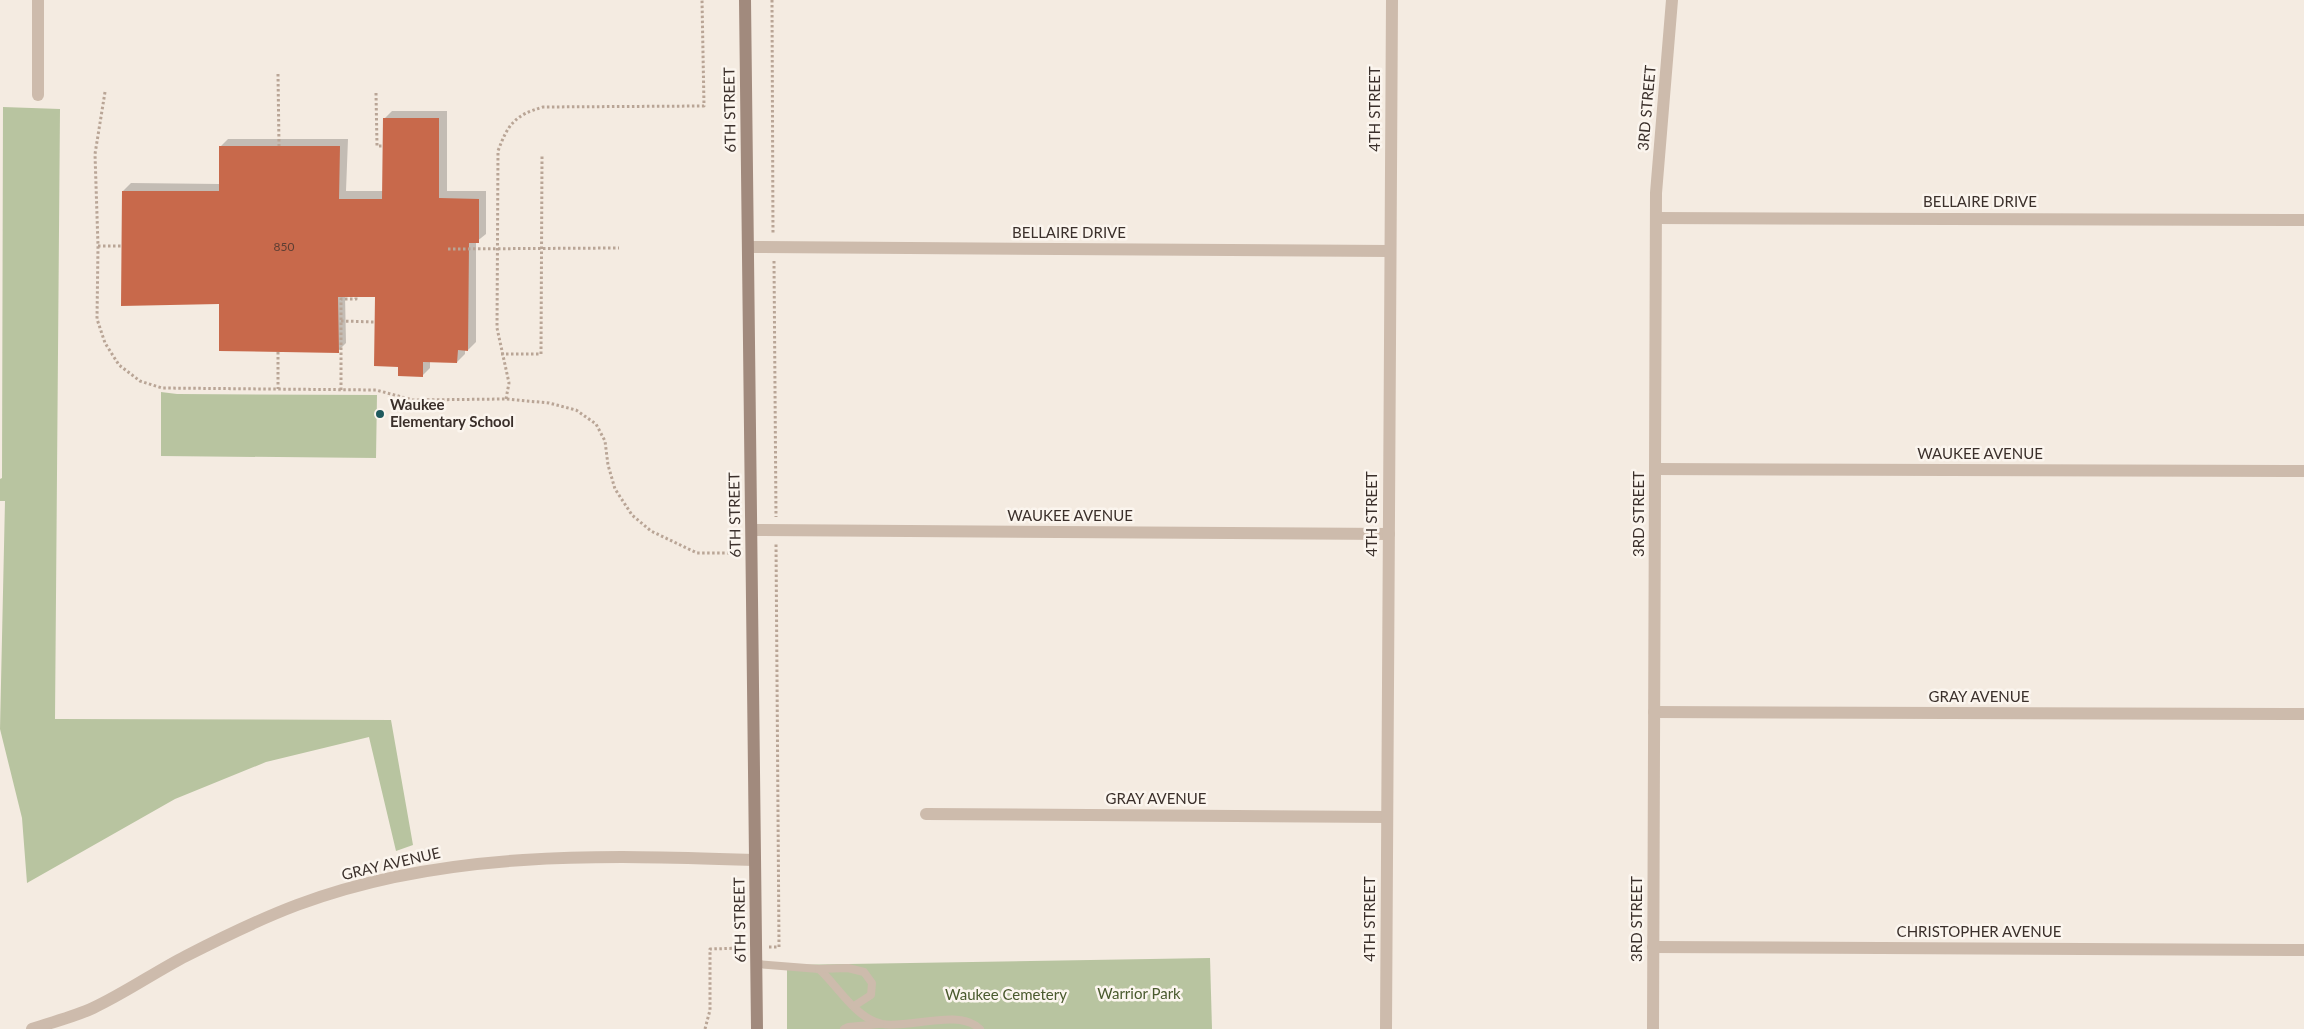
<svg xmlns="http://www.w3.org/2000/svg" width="2304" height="1029" viewBox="0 0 2304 1029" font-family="Lato,sans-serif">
<rect width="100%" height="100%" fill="#f4ebe1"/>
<g fill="#b8c4a0">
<path d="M 3,107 L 60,109 L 55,719 L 391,720 L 413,845 L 396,851 L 369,737 L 266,762 L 175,799 L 27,883 L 22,818 L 0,729 L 5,501 L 0,501 L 0,479 L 2,478 Z"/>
<path d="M 161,392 L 177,394 L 377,395 L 376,458 L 161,456 Z"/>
<path d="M 1210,958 L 1212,1029 L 787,1029 L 787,965 Z"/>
</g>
<path fill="#0003" d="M 392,111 L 447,111 L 447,191 L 486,191 L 486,234 L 476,242 L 476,342 L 468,350 L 465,350 L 465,354 L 457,362 L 430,361 L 430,368 L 422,376 L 399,365 L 376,295 L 345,295 L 346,343 L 338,351 L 220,303 L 123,191 L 131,183 L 220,184 L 220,147 L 228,139 L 348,139 L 346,191 L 384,191 L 384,119 Z"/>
<path fill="#c8694b" d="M 383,118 L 439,118 L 439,198 L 479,199 L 479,243 L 469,243 L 468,351 L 458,350 L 457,363 L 423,362 L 423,377 L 398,376 L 398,367 L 374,366 L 375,297 L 338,297 L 339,353 L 219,351 L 219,304 L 121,306 L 122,191 L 219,191 L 219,146 L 340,146 L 339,199 L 382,199 Z"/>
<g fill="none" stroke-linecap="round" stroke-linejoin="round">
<g stroke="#b9a596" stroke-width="3" stroke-dasharray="2.5 2.5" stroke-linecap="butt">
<path d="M 772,0 L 773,234"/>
<path d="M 278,74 L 279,146"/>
<path d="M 105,92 L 95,154 L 98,246 L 97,319 L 105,343 L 119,365 L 140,381 L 162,388 L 376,390 L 413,400 L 506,399 L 549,403 L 576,410 L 596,424 L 605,441 L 608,465 L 615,489 L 632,515 L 651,531 L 697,553 L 739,553"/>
<path d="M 376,93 L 377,146 L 383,146"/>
<path d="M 98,246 L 121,246"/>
<path d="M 448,249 L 619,248"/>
<path d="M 774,261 L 776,517"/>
<path d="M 341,321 L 375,322"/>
<path d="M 278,352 L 278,389"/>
<path d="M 501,354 L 541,354 L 542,156"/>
<path d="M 341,390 L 341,299 L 356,299 L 356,297"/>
<path d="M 506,399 L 509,383 L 497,328 L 498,151 C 508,124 515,115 543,107 L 704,106 L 702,0"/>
<path d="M 769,947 L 779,947 L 776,543"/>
<path d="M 705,1029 L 710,1010 L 710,949 L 742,948"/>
</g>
<g stroke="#cdbbac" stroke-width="8">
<path d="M 757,964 L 819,969 C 838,986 855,1018 882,1024 C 909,1029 959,1008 980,1029"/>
<path d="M 819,969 L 848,968 L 864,972 L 872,983 L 871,995 L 854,1006"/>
<path d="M 844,1029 L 848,1027 L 880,1024"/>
</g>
<g stroke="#cdbbac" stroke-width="12">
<path d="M 38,0 L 38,95"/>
<path d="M 1656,218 L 2304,220"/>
<path d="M 748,247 L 1390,251"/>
<path d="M 1655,469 L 2304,471"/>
<path d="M 752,530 L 1389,534"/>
<path d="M 1654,712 L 2304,714"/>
<path d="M 926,814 L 1387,817"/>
<path d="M 1653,947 L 2304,950"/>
<path d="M 32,1029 C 52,1022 74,1017 93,1008 C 125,993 155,972 186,956 C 221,938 260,919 297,905 C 443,850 602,855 755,860"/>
<path d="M 1386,1029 L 1392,0"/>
<path d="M 1653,1029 L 1656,193 L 1672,0"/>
</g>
<path stroke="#a18a7d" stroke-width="12" d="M 745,0 L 757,1029"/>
</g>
<circle fill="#1f5a5e" stroke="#fbf5ee" stroke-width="2" cx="380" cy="414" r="5"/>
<g text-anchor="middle" stroke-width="5" stroke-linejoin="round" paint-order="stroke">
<g font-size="12" fill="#5e3e33">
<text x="284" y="251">850</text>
</g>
<g font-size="15" fill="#3b302b" stroke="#fbf5ee">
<text transform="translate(1647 108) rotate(-85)" y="5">3RD STREET</text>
<text transform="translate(1375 109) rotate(-90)" y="5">4TH STREET</text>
<text transform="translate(730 110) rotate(-91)" y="5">6TH STREET</text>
<text x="1980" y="207">BELLAIRE DRIVE</text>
<text x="1069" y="238">BELLAIRE DRIVE</text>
<text x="1980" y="459">WAUKEE AVENUE</text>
<text transform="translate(1372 514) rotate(-90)" y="5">4TH STREET</text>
<text transform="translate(1639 514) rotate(-90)" y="5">3RD STREET</text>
<text transform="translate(735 515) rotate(-91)" y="5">6TH STREET</text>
<text x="1070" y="521">WAUKEE AVENUE</text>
<text x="1979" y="702">GRAY AVENUE</text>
<text x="1156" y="804">GRAY AVENUE</text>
<text transform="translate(391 864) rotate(-13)" y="5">GRAY AVENUE</text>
<text transform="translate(1370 919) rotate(-90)" y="5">4TH STREET</text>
<text transform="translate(1637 919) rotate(-90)" y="5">3RD STREET</text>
<text transform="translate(740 920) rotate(-91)" y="5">6TH STREET</text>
<text x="1979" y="937">CHRISTOPHER AVENUE</text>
</g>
<g font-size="15" font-weight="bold" fill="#3b302b" stroke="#fbf5ee" text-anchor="start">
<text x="390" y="410">Waukee<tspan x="390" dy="17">Elementary School</tspan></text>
</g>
<g font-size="15" fill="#4a5a2e" stroke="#fbf5ee">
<text x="1139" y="999">Warrior Park</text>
<text x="1006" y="1000">Waukee Cemetery</text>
</g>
</g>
</svg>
